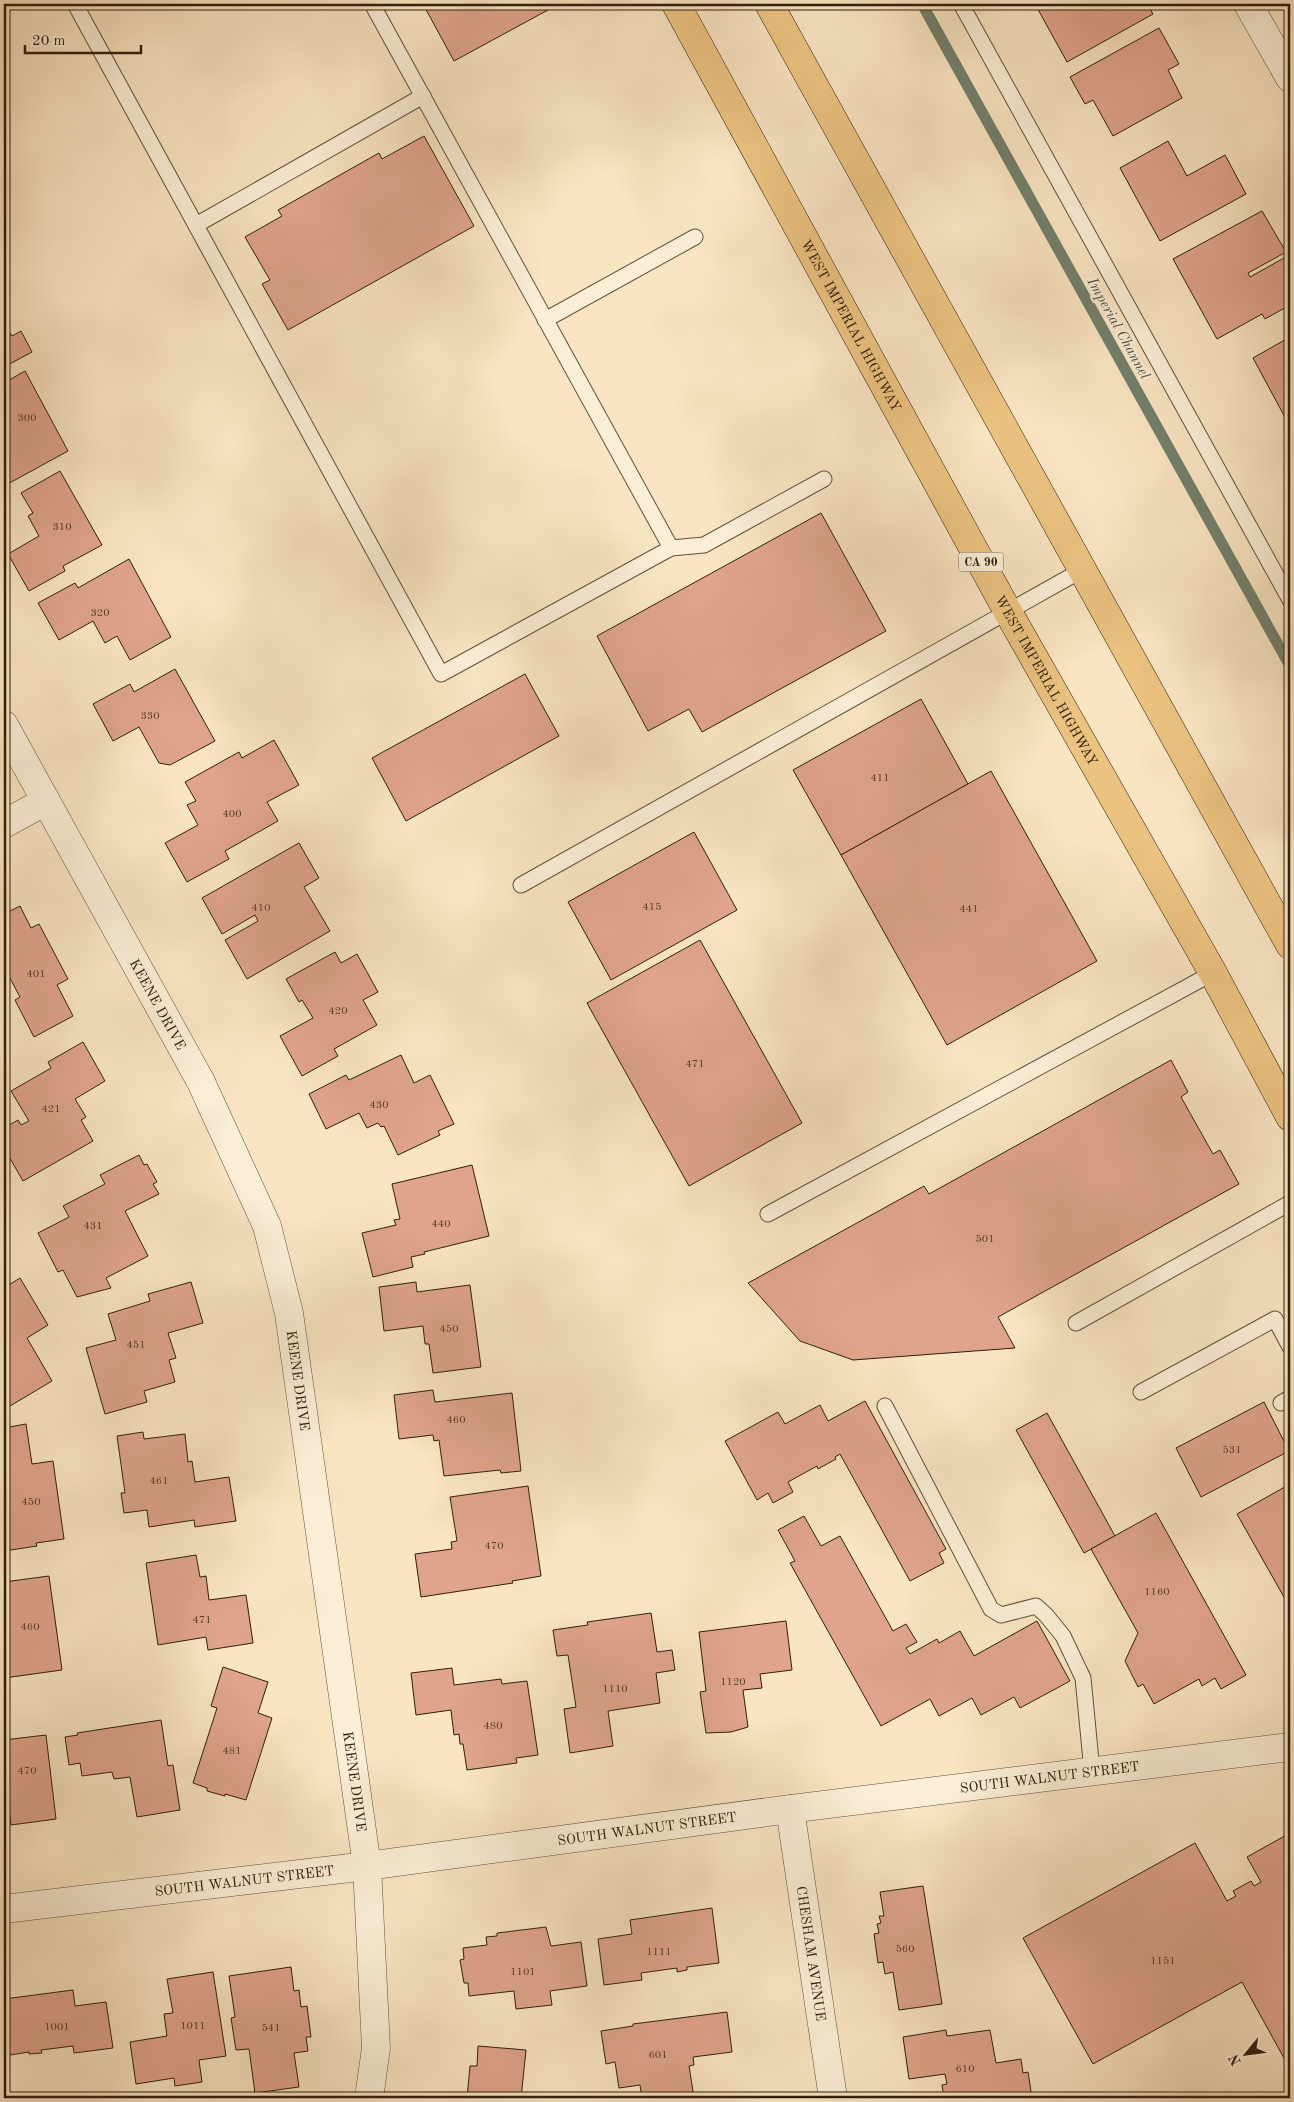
<svg xmlns="http://www.w3.org/2000/svg" width="1294" height="2102" viewBox="0 0 1294 2102" font-family="'Old Standard TT',serif">
<rect width="100%" height="100%" fill="#f9e5c2"/>
<filter id="stains"><feTurbulence type="fractalNoise" baseFrequency=".004" numOctaves="4"/><feColorMatrix values="0 0 0 0 .2 0 0 0 0 .09 0 0 0 0 .02 0 0 0 .5 -.17"/></filter>
<radialGradient id="worn" r=".72"><stop offset=".6" stop-color="#630" stop-opacity="0"/><stop offset="1" stop-color="#630" stop-opacity=".3"/></radialGradient>
<g fill="none" stroke-linecap="round" stroke-linejoin="round">
<path stroke="#73806d" stroke-width="11" d="M 922,4 L 1290,666"/>
</g>
<g fill="#dfa48b" stroke="#301f0b">
<path d="M 423,4 L 559,4 L 454,61 Z"/>
<path d="M 1035,4 L 1147,4 L 1153,14 L 1067,62 Z"/>
<path d="M 1159,28 L 1179,64 L 1168,70 L 1182,98 L 1113,136 L 1093,100 L 1085,104 L 1070,77 Z"/>
<path d="M 424,136 L 474,226 L 288,330 L 262,284 L 270,280 L 245,237 L 282,216 L 278,210 L 379,153 L 382,159 Z"/>
<path d="M 1168,141 L 1187,176 L 1225,155 L 1246,194 L 1160,241 L 1120,168 Z"/>
<path d="M 1262,211 L 1286,252 L 1248,273 L 1250,277 L 1284,258 L 1290,270 L 1290,305 L 1265,319 L 1262,314 L 1217,339 L 1173,259 Z"/>
<path d="M 21,331 L 32,352 L 4,367 L 4,337 L 10,333 L 12,336 Z"/>
<path d="M 1290,337 L 1290,420 L 1287,421 L 1253,358 Z"/>
<path d="M 25,371 L 68,451 L 4,486 L 4,383 Z"/>
<path d="M 60,471 L 102,545 L 63,566 L 65,571 L 29,591 L 8,554 L 39,536 L 28,516 L 33,513 L 21,493 Z"/>
<path d="M 821,513 L 886,631 L 702,732 L 689,709 L 648,731 L 597,636 Z"/>
<path d="M 129,559 L 171,637 L 130,660 L 117,636 L 105,643 L 93,621 L 59,640 L 38,603 L 75,583 L 78,588 Z"/>
<path d="M 175,669 L 215,741 L 170,765 L 159,763 L 139,727 L 113,741 L 93,704 L 130,684 L 134,692 Z"/>
<path d="M 525,674 L 559,736 L 406,821 L 372,758 Z"/>
<path d="M 921,699 L 968,784 L 841,855 L 793,770 Z"/>
<path d="M 274,740 L 299,785 L 267,802 L 278,821 L 225,851 L 229,859 L 187,882 L 165,843 L 198,825 L 187,805 L 196,801 L 185,782 L 239,752 L 242,758 Z"/>
<path d="M 991,771 L 1097,961 L 947,1045 L 841,855 Z"/>
<path d="M 694,832 L 737,910 L 611,980 L 568,902 Z"/>
<path d="M 299,843 L 319,878 L 304,887 L 330,931 L 247,979 L 225,940 L 258,921 L 255,915 L 222,934 L 202,898 Z"/>
<path d="M 20,906 L 31,928 L 39,924 L 68,979 L 57,985 L 73,1016 L 34,1037 L 15,1000 L 20,997 L 4,967 L 4,914 Z"/>
<path d="M 700,940 L 802,1123 L 689,1186 L 587,1003 Z"/>
<path d="M 335,952 L 341,963 L 357,954 L 378,992 L 363,1000 L 377,1025 L 334,1049 L 338,1056 L 302,1076 L 280,1036 L 313,1018 L 302,1000 L 299,1002 L 286,979 Z"/>
<path d="M 83,1042 L 105,1081 L 75,1099 L 86,1117 L 81,1120 L 93,1141 L 23,1181 L 4,1148 L 4,1128 L 18,1120 L 21,1125 L 29,1121 L 11,1091 L 51,1068 L 48,1062 Z"/>
<path d="M 401,1055 L 414,1083 L 430,1075 L 454,1124 L 438,1131 L 440,1135 L 398,1155 L 384,1126 L 381,1127 L 378,1123 L 367,1128 L 359,1113 L 326,1129 L 309,1094 L 346,1075 L 349,1080 Z"/>
<path d="M 1171,1060 L 1188,1092 L 1181,1097 L 1213,1154 L 1220,1150 L 1239,1184 L 998,1317 L 1015,1348 L 853,1360 L 800,1341 L 748,1283 L 924,1186 L 929,1194 Z"/>
<path d="M 139,1155 L 144,1165 L 147,1164 L 157,1182 L 153,1184 L 159,1194 L 125,1211 L 148,1256 L 106,1278 L 111,1288 L 77,1297 L 63,1270 L 58,1272 L 38,1233 L 69,1217 L 63,1206 L 105,1184 L 100,1175 Z"/>
<path d="M 472,1165 L 489,1236 L 424,1252 L 425,1254 L 411,1257 L 413,1267 L 373,1277 L 362,1233 L 396,1225 L 394,1220 L 400,1219 L 392,1184 Z"/>
<path d="M 20,1278 L 48,1325 L 27,1338 L 52,1381 L 5,1409 L 4,1288 Z"/>
<path d="M 191,1282 L 203,1323 L 168,1333 L 176,1358 L 169,1360 L 175,1382 L 144,1391 L 147,1402 L 105,1414 L 86,1348 L 116,1340 L 108,1314 L 150,1301 L 148,1294 Z"/>
<path d="M 416,1282 L 417,1292 L 470,1285 L 481,1367 L 433,1373 L 429,1344 L 425,1344 L 423,1326 L 384,1331 L 379,1287 Z"/>
<path d="M 433,1390 L 435,1402 L 512,1393 L 521,1471 L 501,1473 L 500,1470 L 444,1476 L 439,1440 L 434,1441 L 433,1435 L 399,1439 L 394,1395 Z"/>
<path d="M 865,1401 L 946,1549 L 939,1553 L 944,1563 L 910,1581 L 840,1454 L 835,1457 L 836,1459 L 818,1469 L 817,1466 L 788,1482 L 793,1492 L 773,1503 L 768,1493 L 757,1500 L 725,1441 L 778,1412 L 785,1424 L 820,1405 L 828,1421 Z"/>
<path d="M 1264,1402 L 1289,1451 L 1201,1497 L 1176,1448 Z"/>
<path d="M 1047,1413 L 1115,1536 L 1084,1553 L 1016,1430 Z"/>
<path d="M 26,1424 L 32,1464 L 53,1461 L 64,1539 L 36,1543 L 37,1546 L 4,1551 L 4,1428 Z"/>
<path d="M 143,1432 L 144,1439 L 185,1434 L 188,1462 L 192,1461 L 195,1482 L 229,1477 L 236,1521 L 195,1527 L 194,1520 L 149,1527 L 147,1510 L 124,1513 L 121,1493 L 125,1493 L 117,1436 Z"/>
<path d="M 1290,1484 L 1290,1606 L 1289,1606 L 1237,1514 Z"/>
<path d="M 528,1486 L 541,1576 L 512,1581 L 513,1583 L 421,1597 L 415,1554 L 452,1549 L 451,1542 L 457,1541 L 450,1497 Z"/>
<path d="M 1156,1513 L 1246,1675 L 1221,1689 L 1215,1678 L 1202,1686 L 1199,1679 L 1154,1704 L 1143,1684 L 1138,1687 L 1125,1661 L 1138,1633 L 1091,1549 Z"/>
<path d="M 804,1516 L 821,1546 L 840,1536 L 893,1631 L 906,1624 L 917,1642 L 906,1648 L 910,1654 L 937,1639 L 939,1643 L 960,1631 L 974,1656 L 1037,1621 L 1070,1681 L 1020,1708 L 1014,1697 L 981,1715 L 972,1698 L 939,1716 L 930,1699 L 881,1726 L 790,1563 L 795,1561 L 778,1530 Z"/>
<path d="M 196,1555 L 200,1577 L 206,1576 L 209,1600 L 246,1595 L 253,1643 L 208,1650 L 206,1637 L 158,1645 L 146,1563 Z"/>
<path d="M 49,1576 L 62,1670 L 4,1678 L 4,1582 Z"/>
<path d="M 651,1613 L 657,1652 L 672,1650 L 675,1670 L 656,1673 L 660,1703 L 608,1711 L 613,1746 L 570,1753 L 564,1709 L 576,1707 L 568,1655 L 557,1656 L 553,1630 L 588,1625 L 587,1622 Z"/>
<path d="M 786,1621 L 792,1670 L 760,1674 L 762,1688 L 743,1690 L 748,1727 L 731,1732 L 706,1733 L 700,1692 L 706,1691 L 699,1632 Z"/>
<path d="M 223,1667 L 268,1682 L 258,1713 L 272,1718 L 246,1800 L 225,1794 L 225,1796 L 207,1791 L 207,1788 L 193,1783 L 217,1708 L 211,1706 Z"/>
<path d="M 452,1668 L 454,1685 L 501,1679 L 502,1684 L 527,1681 L 538,1755 L 516,1758 L 517,1763 L 467,1770 L 463,1744 L 460,1744 L 459,1734 L 454,1735 L 451,1710 L 416,1715 L 411,1673 Z"/>
<path d="M 161,1720 L 168,1766 L 173,1765 L 180,1810 L 137,1817 L 130,1777 L 114,1779 L 112,1772 L 82,1776 L 80,1763 L 69,1765 L 65,1737 L 78,1735 L 77,1733 Z"/>
<path d="M 46,1735 L 56,1819 L 11,1825 L 8,1801 L 4,1801 L 4,1740 Z"/>
<path d="M 1290,1833 L 1290,2069 L 1242,1982 L 1093,2064 L 1023,1938 L 1195,1843 L 1227,1901 L 1236,1896 L 1233,1891 L 1251,1881 L 1254,1886 L 1261,1882 L 1247,1857 Z"/>
<path d="M 923,1886 L 942,2004 L 899,2010 L 893,1972 L 885,1974 L 883,1962 L 878,1963 L 874,1934 L 879,1933 L 877,1924 L 881,1923 L 879,1916 L 884,1916 L 880,1892 Z"/>
<path d="M 712,1908 L 719,1963 L 687,1967 L 687,1970 L 677,1972 L 677,1968 L 641,1973 L 642,1980 L 604,1985 L 598,1939 L 632,1934 L 630,1920 Z"/>
<path d="M 546,1927 L 551,1946 L 581,1942 L 587,1986 L 550,1991 L 552,2005 L 516,2009 L 514,1991 L 469,1996 L 468,1983 L 464,1983 L 460,1960 L 464,1959 L 463,1948 L 487,1945 L 486,1937 L 497,1936 L 497,1933 Z"/>
<path d="M 291,1967 L 294,1991 L 299,1990 L 301,2007 L 307,2006 L 311,2037 L 306,2037 L 308,2051 L 294,2053 L 299,2087 L 255,2093 L 249,2049 L 236,2050 L 231,2018 L 235,2017 L 229,1976 Z"/>
<path d="M 213,1972 L 226,2056 L 199,2060 L 202,2082 L 175,2086 L 174,2078 L 136,2084 L 130,2042 L 167,2036 L 164,2014 L 173,2013 L 167,1979 Z"/>
<path d="M 73,1990 L 75,2006 L 106,2002 L 113,2048 L 74,2053 L 73,2046 L 41,2050 L 42,2053 L 29,2054 L 29,2052 L 4,2056 L 4,1999 Z"/>
<path d="M 727,2012 L 732,2052 L 693,2057 L 694,2065 L 689,2066 L 694,2098 L 642,2098 L 640,2085 L 619,2088 L 615,2062 L 606,2064 L 601,2031 L 633,2026 L 633,2024 Z"/>
<path d="M 946,2030 L 947,2036 L 990,2030 L 996,2063 L 1021,2059 L 1023,2073 L 1028,2072 L 1032,2098 L 944,2098 L 942,2085 L 947,2084 L 945,2074 L 909,2079 L 903,2037 Z"/>
<path d="M 478,2046 L 526,2050 L 521,2098 L 467,2098 L 470,2066 L 477,2066 Z"/>
</g>
<g fill="none" stroke-linecap="round" stroke-linejoin="round">
<g stroke="#625039" stroke-width="17">
<g id="service">
<path d="M 75,4 L 441,674 L 671,548 L 372,4"/>
<path d="M 961,4 L 1290,600"/>
<path d="M 196,225 L 423,96"/>
<path d="M 545,320 L 695,237"/>
<path d="M 671,548 L 704,545 L 824,479"/>
<path d="M 521,885 L 1082,570"/>
<path d="M 768,1214 L 1213,973"/>
<path d="M 1076,1323 L 1290,1203"/>
<path d="M 1141,1392 L 1275,1319 L 1290,1347"/>
<path d="M 1281,1403 L 1290,1398"/>
<path d="M 885,1406 L 991,1609 L 1001,1615 L 1036,1606 L 1046,1615 L 1063,1636 L 1083,1678 L 1092,1771"/>
</g>
</g>
<g stroke="#625039" stroke-width="29">
<g id="minor">
<path d="M 1248,4 L 1290,78"/>
<path id="s1" d="M 4,725 L 201,1082 L 267,1226 L 289,1313 L 367,1866 L 376,2048 L 369,2098"/>
<path d="M 4,824 L 46,801"/>
<path id="s2" d="M 790,1809 L 833,2098"/>
</g>
</g>
<g stroke="#625039" stroke-width="29">
<g id="tertiary">
<path id="s3" d="M 4,1909 L 367,1866 L 790,1809 L 1290,1747"/>
</g>
</g>
<g stroke="#301f0b" stroke-width="29">
<g id="primary">
<path id="s4" d="M 676,4 L 1008,612 L 1213,973 L 1290,1117"/>
<path d="M 769,4 L 1290,945"/>
</g>
</g>
<use href="#service" stroke="#fbeed7" stroke-width="15"/>
<use href="#minor" stroke="#fbeed7" stroke-width="28"/>
<use href="#tertiary" stroke="#fbeed7" stroke-width="28"/>
<use href="#primary" stroke="#ecc281" stroke-width="28"/>
</g>
<g text-anchor="middle" stroke-width="4" stroke-linejoin="round" paint-order="stroke">
<g font-size="11" fill="#5c402b">
<text x="27" y="421">300</text>
<text x="62" y="530">310</text>
<text x="100" y="616">320</text>
<text x="150" y="719">330</text>
<text x="880" y="781">411</text>
<text x="232" y="817">400</text>
<text x="652" y="910">415</text>
<text x="261" y="911">410</text>
<text x="969" y="912">441</text>
<text x="36" y="977">401</text>
<text x="338" y="1014">420</text>
<text x="695" y="1067">471</text>
<text x="379" y="1108">430</text>
<text x="51" y="1112">421</text>
<text x="441" y="1227">440</text>
<text x="93" y="1229">431</text>
<text x="985" y="1242">501</text>
<text x="449" y="1332">450</text>
<text x="136" y="1348">451</text>
<text x="456" y="1423">460</text>
<text x="1232" y="1453">531</text>
<text x="159" y="1484">461</text>
<text x="31" y="1505">450</text>
<text x="494" y="1549">470</text>
<text x="1157" y="1595">1160</text>
<text x="202" y="1623">471</text>
<text x="30" y="1630">460</text>
<text x="733" y="1685">1120</text>
<text x="615" y="1692">1110</text>
<text x="493" y="1729">480</text>
<text x="232" y="1754">481</text>
<text x="27" y="1774">470</text>
<text x="905" y="1952">560</text>
<text x="659" y="1955">1111</text>
<text x="1163" y="1964">1151</text>
<text x="523" y="1975">1101</text>
<text x="193" y="2029">1011</text>
<text x="57" y="2030">1001</text>
<text x="271" y="2031">541</text>
<text x="658" y="2058">601</text>
<text x="965" y="2072">610</text>
</g>
<rect fill="#fbeed7" stroke="#6d5d48" stroke-width="1" x="958.5" y="552.5" width="45" height="19" rx="4"/>
<g font-size="12" font-weight="bold" fill="#301f0b">
<text x="981" y="566">CA 90</text>
</g>
<g font-size="14" fill="#301f0b" stroke="#fbeed7">
<text dy="5" stroke="none"><textPath href="#s4" startOffset="366">WEST IMPERIAL HIGHWAY</textPath></text>
<text dy="5" stroke="none"><textPath href="#s4" startOffset="771">WEST IMPERIAL HIGHWAY</textPath></text>
<text dy="5" stroke="none"><textPath href="#s1" startOffset="319">KEENE DRIVE</textPath></text>
<text dy="5" stroke="none"><textPath href="#s1" startOffset="724">KEENE DRIVE</textPath></text>
<text dy="5" stroke="none"><textPath href="#s3" startOffset="1054">SOUTH WALNUT STREET</textPath></text>
<text dy="5" stroke="none"><textPath href="#s1" startOffset="1129">KEENE DRIVE</textPath></text>
<text dy="5" stroke="none"><textPath href="#s3" startOffset="648">SOUTH WALNUT STREET</textPath></text>
<text dy="5" stroke="none"><textPath href="#s3" startOffset="242">SOUTH WALNUT STREET</textPath></text>
<text dy="5" stroke="none"><textPath href="#s2" startOffset="146">CHESHAM AVENUE</textPath></text>
</g>
<g font-size="15" font-style="italic" fill="#514f3c" stroke="#fbeed7">
<text transform="translate(1119 328) rotate(61)" y="5">Imperial Channel</text>
</g>
</g>
<rect width="1294" height="2102" fill="none" stroke="#f9e5c2" stroke-width="20"/>
<rect x="5" y="5" width="1284" height="2092" fill="none" stroke="#301f0b" stroke-width="2.5"/>
<rect x="10" y="10" width="1274" height="2082" fill="none" stroke="#301f0b"/>
<g transform="translate(1246 2054) rotate(241)" stroke="#fbeed7" stroke-width="4" paint-order="stroke">
<path d="M0-4L9 19L0 12L-9 19Z" fill="#301f0b"/>
<text y="-8" font-size="14" font-weight="bold" text-anchor="middle" fill="#301f0b">N</text>
</g>
<path d="M25 45v8h116v-8" fill="none" stroke="#301f0b" stroke-width="2.5"/>
<text x="32" y="45" font-size="15" fill="#301f0b" stroke="#fbeed7" stroke-width="4" paint-order="stroke">20 m</text>
<rect width="100%" height="100%" filter="url(#stains)"/>
<rect width="100%" height="100%" fill="url(#worn)"/>
</svg>
